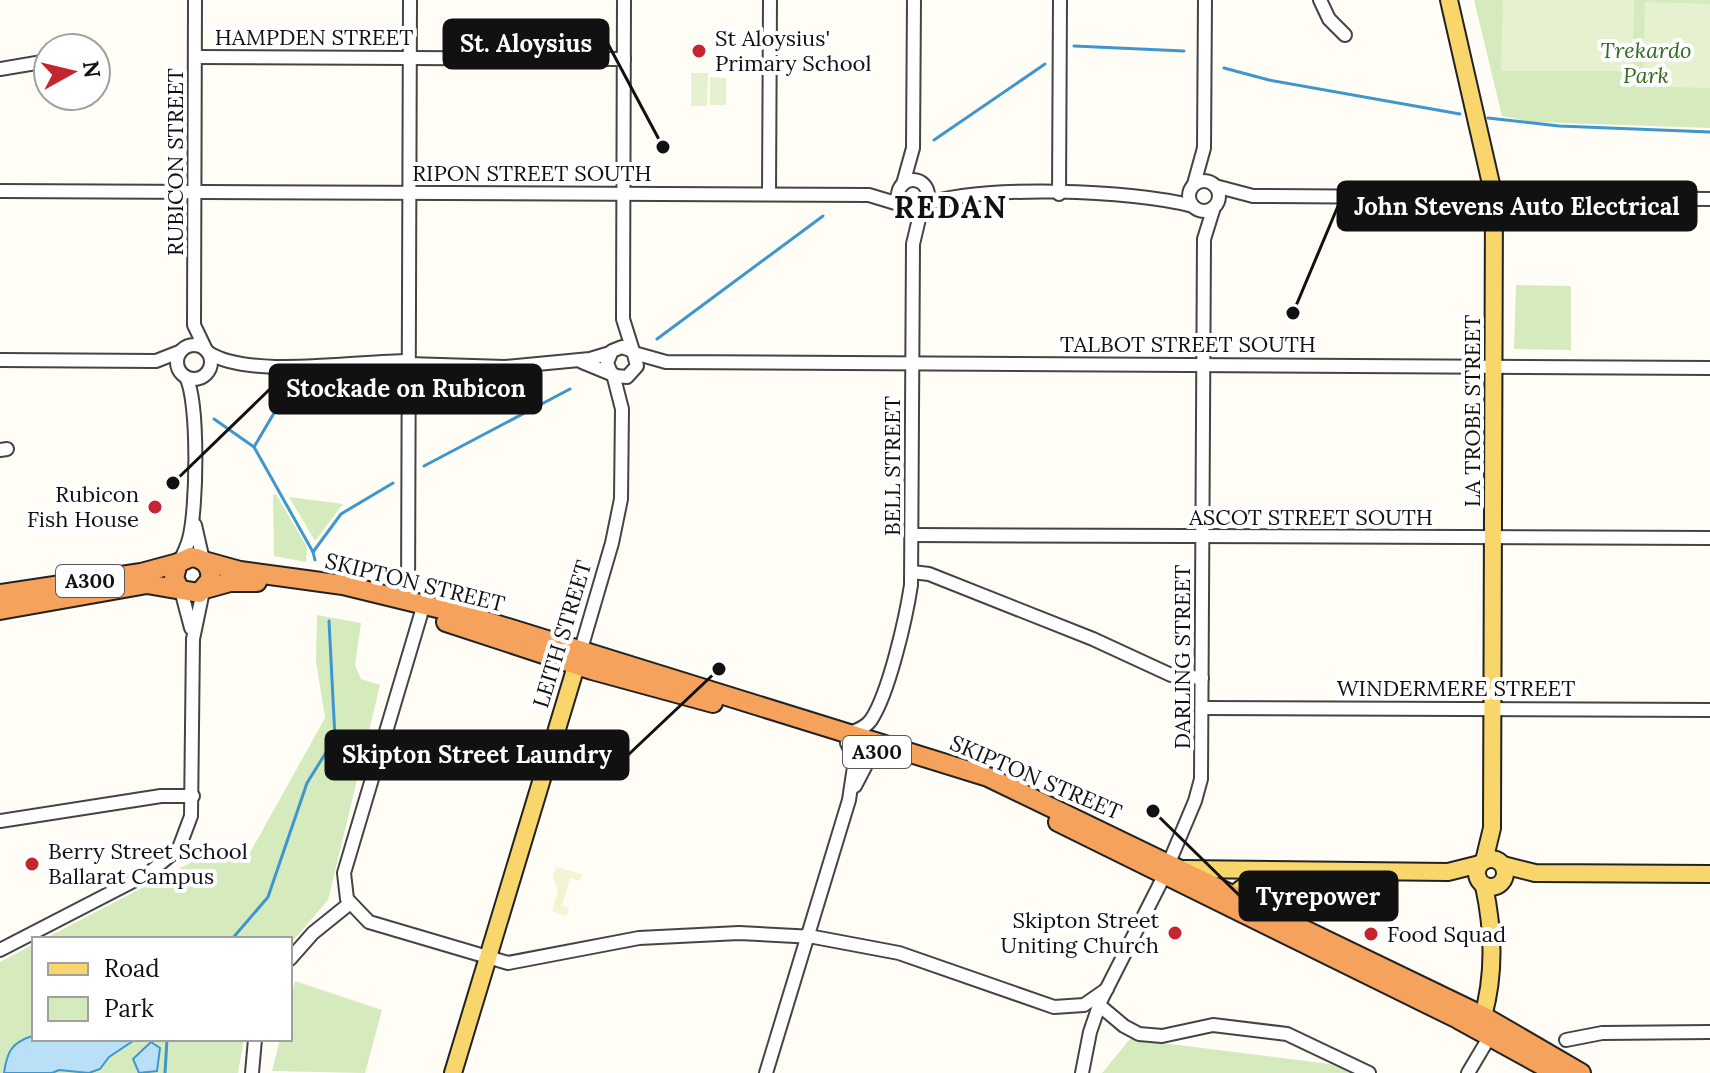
<svg xmlns="http://www.w3.org/2000/svg" width="1710" height="1073" viewBox="0 0 1710 1073" font-family="Lora,serif">
<rect width="100%" height="100%" fill="#fffdf5"/>
<path fill="#f6f3d4" d="M 556,867 L 582,874 L 580,881 L 570,878 L 562,906 L 569,908 L 567,916 L 552,911 L 558,890 L 553,878 Z"/>
<g fill="#d5ebbd">
<path d="M 1474,0 L 1710,0 L 1710,128 L 1533,122 L 1502,116 Z"/>
<path d="M 1516,285 L 1571,286 L 1571,350 L 1514,349 Z"/>
<path d="M 276,494 L 307,547 L 306,562 L 274,556 L 273,495 Z"/>
<path d="M 289,497 L 343,504 L 315,541 Z"/>
<path d="M 317,615 L 361,623 L 355,665 L 361,679 L 380,685 L 328,900 L 290,944 L 290,939 L 44,939 L 211,852 L 246,860 L 325,718 L 316,661 Z"/>
<path d="M 34,944 L 34,1039 L 244,1039 L 238,1073 L 0,1073 L 0,962 Z"/>
<path d="M 295,981 L 382,1010 L 365,1073 L 272,1071 L 280,1039 L 290,1039 L 290,1001 Z"/>
<path d="M 1130,1039 L 1330,1064 L 1350,1073 L 1102,1073 Z"/>
</g>
<g fill="#e6f2cf">
<path d="M 1503,0 L 1634,0 L 1633,71 L 1501,71 Z"/>
<path d="M 1645,2 L 1710,4 L 1710,88 L 1643,86 Z"/>
<path d="M 691,73 L 708,73 L 707,106 L 691,106 Z"/>
<path d="M 710,77 L 726,78 L 726,105 L 710,105 Z"/>
</g>
<g fill="#b9e0f7" stroke="#3f96cf" stroke-width="2">
<path d="M 32,1036 L 34,1039 L 136,1039 L 109,1057 L 100,1069 L 89,1073 L 59,1070 L 52,1073 L 4,1073 C 7,1052 11,1043 32,1036 Z"/>
<path d="M 151,1042 L 160,1048 L 157,1071 L 139,1073 L 133,1059 Z"/>
</g>
<g fill="none" stroke-linecap="round" stroke-linejoin="round">
<g stroke="#3f96cf" stroke-width="3">
<path d="M 1074,46 L 1184,51"/>
<path d="M 1224,68 L 1269,80 L 1460,114"/>
<path d="M 1488,118 L 1559,126 L 1710,132"/>
<path d="M 934,140 L 1045,64"/>
<path d="M 657,339 L 823,216"/>
<path d="M 214,419 L 254,447 L 313,552"/>
<path d="M 254,447 L 293,381"/>
<path d="M 424,466 L 570,389"/>
<path d="M 315,560 L 313,552 L 341,514 L 393,483"/>
<path d="M 232,939 L 268,897 L 307,783 L 335,738 L 329,621"/>
<path d="M 165,1073 L 167,1039"/>
</g>
<g stroke="#444" stroke-width="16">
<g id="minor">
<path d="M 195,0 L 194,325 L 206,350"/>
<path d="M 624,0 L 623,319 L 633,351"/>
<path d="M 1320,0 L 1329,19 L 1345,35"/>
<path d="M 195,57 L 624,59"/>
<path d="M 0,69 L 48,61"/>
<circle cx="913" cy="195" r="15"/>
<circle cx="1204" cy="196" r="15"/>
<path d="M 903,184 L 913,148 L 914,0"/>
<path d="M 1194,184 L 1204,148 L 1205,0"/>
<path d="M 1215,186 L 1253,196 L 1710,199"/>
<path d="M 0,191 L 869,195 L 902,205"/>
<path d="M 769,194 L 770,0"/>
<path d="M 1059,194 L 1060,0"/>
<path d="M 923,205 C 981,184 1133,190 1193,206"/>
<circle cx="194" cy="362" r="17"/>
<path d="M 209,353 C 251,379 357,361 408,361"/>
<path d="M 634,353 L 666,362 L 1710,368"/>
<path d="M 0,360 L 156,361 L 179,352"/>
<path d="M 582,362 L 616,376 L 627,377 L 637,366 L 633,351 L 622,347 L 612,351 L 607,363 L 611,373"/>
<path d="M 408,364 L 505,367 L 590,359 L 610,353"/>
<path d="M 0,450 L 7,449"/>
<path d="M 195,525 L 203,560"/>
<path d="M 912,535 L 1710,538"/>
<path d="M 179,563 C 183,555 187,547 189,539 C 197,511 199,401 186,377"/>
<path d="M 912,572 L 929,574 L 1093,639 L 1171,675 L 1202,678"/>
<path d="M 181,590 L 191,628"/>
<path d="M 408,600 L 410,0"/>
<path d="M 421,614 L 344,873 L 347,899 L 369,922 L 508,963 L 639,938 L 739,933 L 814,937 L 899,953 L 1054,1007 L 1084,1005 L 1107,989"/>
<path d="M 581,649 L 612,543 L 621,499 L 622,409 L 613,374"/>
<path d="M 1202,708 L 1710,710"/>
<path d="M 850,733 C 858,730 866,727 871,720 C 889,693 906,618 911,585 L 913,244 L 922,206"/>
<path d="M 855,786 L 867,763 L 883,754"/>
<path d="M 0,821 L 161,796 L 193,796"/>
<path d="M 0,950 L 149,873 L 179,848 L 191,816 L 193,639 L 203,591"/>
<path d="M 290,959 L 313,933 L 349,904"/>
<path d="M 1099,1005 L 1124,1026 L 1139,1034 L 1162,1036 L 1213,1025 L 1287,1034 L 1369,1073"/>
<path d="M 1566,1040 L 1602,1033 L 1710,1032"/>
<path d="M 252,1073 L 255,1039"/>
<path d="M 766,1073 L 849,800 L 855,760 L 847,743"/>
<path d="M 1082,1073 L 1090,1032 L 1101,1000 L 1160,884 L 1195,801 L 1201,779 L 1204,239 L 1214,207"/>
<path d="M 1468,1073 L 1490,1036"/>
</g>
</g>
<g stroke="#222" stroke-width="20">
<g id="major">
<path d="M 1449,0 L 1494,197 L 1492,828 L 1484,861"/>
<circle cx="1491" cy="873" r="14"/>
<path d="M 1503,865 L 1535,873 L 1710,874"/>
<path d="M 1185,869 L 1448,872 L 1480,864"/>
<path d="M 1224,902 L 1250,882 L 1269,875"/>
<path d="M 1480,1026 C 1495,981 1494,932 1484,886"/>
<path d="M 453,1073 L 580,653"/>
</g>
</g>
<g stroke="#222" stroke-width="22">
<g id="highway">
<path d="M 204,561 L 240,571 L 343,585 L 466,615 L 988,777 L 1483,1016 L 1581,1073"/>
<path d="M 205,589 L 230,582 L 257,582"/>
<path d="M 0,594 L 141,573 L 178,563"/>
<path d="M 0,610 L 147,584 L 199,593 L 210,580 C 212,567 204,558 191,557 L 178,563 L 174,578 L 179,588"/>
<path d="M 446,622 L 592,670 L 713,703"/>
<path d="M 1058,822 L 1458,1019 L 1556,1073"/>
</g>
</g>
<use href="#minor" stroke="#fff" stroke-width="12"/>
<use href="#major" stroke="#f9d66b" stroke-width="16"/>
<use href="#highway" stroke="#f5a25d" stroke-width="18"/>
</g>
<g fill="#c4262e" stroke="#fff" stroke-width="3">
<circle cx="699" cy="51" r="8"/>
<circle cx="155" cy="507" r="8"/>
<circle cx="32" cy="864" r="8"/>
<circle cx="1175" cy="933" r="8"/>
<circle cx="1371" cy="934" r="8"/>
</g>
<g text-anchor="middle" stroke-width="8" stroke-linejoin="round" paint-order="stroke">
<g fill="#fff" stroke="#585858" stroke-width="2">
<rect x="56" y="565" width="68" height="32" rx="6"/>
<rect x="843" y="736" width="68" height="32" rx="6"/>
</g>
<g font-size="20" font-weight="bold" fill="#111">
<text x="90" y="588">A300</text>
<text x="877" y="759">A300</text>
</g>
<g font-size="22" fill="#111" stroke="#fff">
<text x="314" y="45">HAMPDEN STREET</text>
<text transform="translate(175 162) rotate(-90)" y="8">RUBICON STREET</text>
<text x="532" y="181">RIPON STREET SOUTH</text>
<text x="1188" y="352">TALBOT STREET SOUTH</text>
<text transform="translate(1472 411) rotate(-90)" y="8">LA TROBE STREET</text>
<text transform="translate(892 466) rotate(-90)" y="8">BELL STREET</text>
<text x="1311" y="525">ASCOT STREET SOUTH</text>
<text transform="translate(415 582) rotate(14)" y="8">SKIPTON STREET</text>
<text transform="translate(562 634) rotate(-73)" y="8">LEITH STREET</text>
<text transform="translate(1182 657) rotate(-90)" y="8">DARLING STREET</text>
<text x="1456" y="696">WINDERMERE STREET</text>
<text transform="translate(1036 777) rotate(23)" y="8">SKIPTON STREET</text>
</g>
<g font-size="22" fill="#111" stroke="#fff" text-anchor="start">
<text x="715" y="46">St Aloysius'<tspan x="715" dy="25">Primary School</tspan></text>
<text x="139" y="502" text-anchor="end">Rubicon<tspan x="139" dy="25">Fish House</tspan></text>
<text x="48" y="859">Berry Street School<tspan x="48" dy="25">Ballarat Campus</tspan></text>
<text x="1159" y="928" text-anchor="end">Skipton Street<tspan x="1159" dy="25">Uniting Church</tspan></text>
<text x="1387" y="942">Food Squad</text>
</g>
<g font-size="22" font-style="italic" fill="#2f6b1f" stroke="#fff">
<text x="1646" y="58">Trekardo<tspan x="1646" dy="25">Park</tspan></text>
</g>
<g font-size="30" font-weight="bold" letter-spacing="2" fill="#111" stroke="#fff">
<text x="951" y="218">REDAN</text>
</g>
</g>
<path fill="none" stroke="#111" stroke-width="3" d="M663 147L608 44M1293 313L1338 206M173 483L270 389M719 669L628 755M1153 811L1240 896"/>
<g fill="#111" stroke="#fff" stroke-width="3">
<circle cx="663" cy="147" r="8"/>
<circle cx="1293" cy="313" r="8"/>
<circle cx="173" cy="483" r="8"/>
<circle cx="719" cy="669" r="8"/>
<circle cx="1153" cy="811" r="8"/>
</g>
<g fill="#111" stroke="#111" stroke-width="3">
<rect x="444" y="20" width="164" height="48" rx="8"/>
<rect x="1338" y="182" width="358" height="48" rx="8"/>
<rect x="270" y="365" width="271" height="48" rx="8"/>
<rect x="326" y="731" width="302" height="48" rx="8"/>
<rect x="1240" y="872" width="157" height="48" rx="8"/>
</g>
<g font-size="24" text-anchor="middle" font-weight="bold" fill="#fff">
<text x="526" y="52">St. Aloysius</text>
<text x="1517" y="215">John Stevens Auto Electrical</text>
<text x="406" y="397">Stockade on Rubicon</text>
<text x="477" y="763">Skipton Street Laundry</text>
<text x="1318" y="905">Tyrepower</text>
</g>
<rect x="32" y="937" width="260" height="104" fill="#ffffff" stroke="#a0a0a0" stroke-width="2"/>
<rect x="48" y="963" width="40" height="12" fill="#f9d66b" stroke="#a0a0a0" stroke-width="2"/>
<text x="104" y="977" font-size="24" fill="#111111">Road</text>
<rect x="48" y="997" width="40" height="24" fill="#d5ebbd" stroke="#a0a0a0" stroke-width="2"/>
<text x="104" y="1017" font-size="24" fill="#111111">Park</text>
<g transform="translate(72 72) rotate(82)"><circle r="38" fill="#ffffff" stroke="#a0a0a0" stroke-width="2"/>
<path d="M0-6L14 30L0 20L-14 30Z" fill="#c4262e"/>
<text y="-12" font-size="22" font-weight="bold" text-anchor="middle" fill="#111111">N</text>
</g>
</svg>
